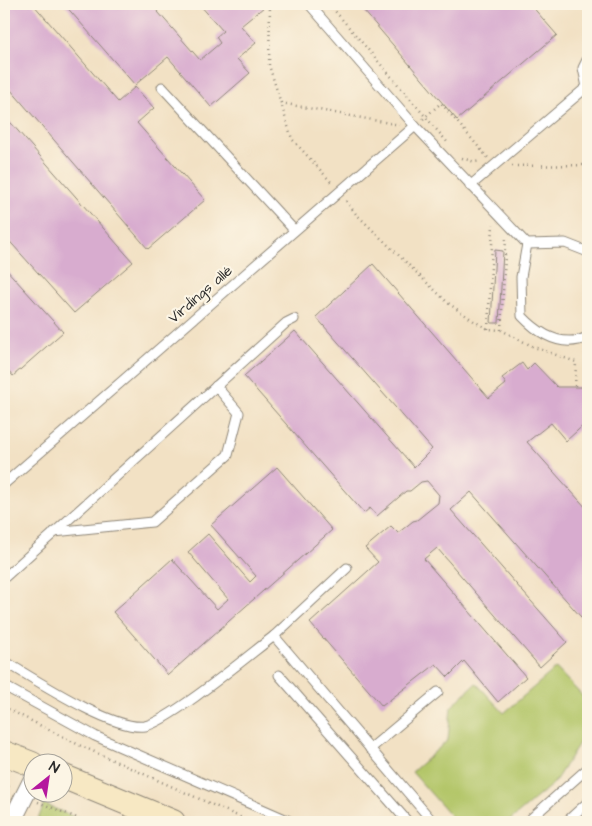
<svg xmlns="http://www.w3.org/2000/svg" width="592" height="826" viewBox="0 0 592 826" font-family="'Architects Daughter',sans-serif">
<rect width="100%" height="100%" fill="#fcf5e5"/>
<filter id="ink" filterUnits="userSpaceOnUse"><feTurbulence type="fractalNoise" baseFrequency=".02" numOctaves="2"/><feDisplacementMap in="SourceGraphic" scale="10" xChannelSelector="R" yChannelSelector="G"/><feConvolveMatrix kernelMatrix="1 2 1 2 8 2 1 2 1" color-interpolation-filters="sRGB"/></filter>
<filter id="wash" filterUnits="userSpaceOnUse"><feTurbulence type="fractalNoise" baseFrequency=".0096" numOctaves="4" result="noise"/><feDisplacementMap in="SourceGraphic" scale="20" xChannelSelector="R" yChannelSelector="G"/><feGaussianBlur stdDeviation="1.12" result="paint"/><feColorMatrix in="noise" values="0 0 0 0 0 0 0 0 0 0 0 0 0 0 0 0 0 1.4 0 .05"/><feComposite in="paint" operator="in"/></filter>
<g filter="url(#wash)">
<rect width="100%" height="100%" fill="#f2e1c4"/>
<g fill="#b3c669" stroke="#6f784a">
<path d="M 556,668 L 588,702 L 588,729 L 554,783 L 508,822 L 456,822 L 412,772 L 448,740 L 451,707 L 476,683 L 504,713 Z"/>
<path d="M 44,804 L 85,822 L 37,822 Z"/>
</g>
<g id="blocks">
<g fill="#d8accf">
<path d="M 4,4 L 33,4 L 118,102 L 135,87 L 154,108 L 137,123 L 205,200 L 148,249 L 4,82 Z"/>
<path d="M 64,4 L 151,4 L 200,60 L 220,43 L 216,37 L 223,31 L 199,4 L 261,4 L 264,7 L 241,26 L 256,43 L 237,59 L 250,73 L 211,107 L 168,57 L 135,85 Z"/>
<path d="M 358,4 L 530,4 L 557,35 L 457,120 Z"/>
<path d="M 4,115 L 133,262 L 74,313 L 4,235 Z"/>
<path d="M 495,250 L 503,251 L 499,323 L 491,323 Z"/>
<path d="M 373,264 L 489,398 L 506,384 L 502,378 L 522,363 L 527,370 L 534,363 L 557,387 L 588,387 L 588,421 L 566,441 L 551,423 L 527,442 L 588,510 L 588,625 L 471,492 L 451,510 L 567,642 L 540,667 L 437,548 L 424,559 L 526,677 L 498,702 L 464,661 L 448,677 L 436,664 L 382,706 L 310,623 L 378,562 L 365,548 L 391,526 L 398,533 L 413,521 L 417,520 L 438,503 L 439,495 L 427,481 L 421,482 L 410,491 L 406,491 L 377,516 L 370,508 L 364,513 L 244,376 L 295,331 L 414,467 L 432,449 L 316,317 Z"/>
<path d="M 4,267 L 63,332 L 13,376 L 4,365 Z"/>
<path d="M 277,467 L 332,530 L 168,675 L 113,612 L 172,559 L 217,609 L 228,599 L 188,552 L 208,534 L 250,582 L 256,576 L 211,525 Z"/>
</g>
</g>
</g>
<g filter="url(#ink)">
<use href="#blocks" fill-opacity="0" stroke="#8e8678" stroke-width="1"/>
<g fill="none" stroke-linecap="round" stroke-linejoin="round">
<g stroke="#8e8678" stroke-width="11">
<g id="lane">
<path d="M 309,4 L 415,126 L 527,244 L 565,243 L 588,252"/>
<path d="M 162,87 L 294,230"/>
<path d="M 587,87 L 583,68 L 588,58"/>
<path d="M 470,186 L 588,86"/>
<path d="M 527,244 L 521,277 L 522,316 C 540,335 563,348 588,337"/>
<path d="M 4,484 L 415,126"/>
<path d="M 54,532 L 152,522 L 228,455 L 239,413 L 216,386"/>
<path d="M 4,578 L 286,323 L 294,319"/>
<path d="M 274,636 L 347,568"/>
<path d="M 4,661 C 33,678 113,731 145,726 C 170,721 249,655 274,636 L 433,822"/>
<path d="M 279,675 L 408,822"/>
<path d="M 4,686 L 95,736 L 292,822"/>
<path d="M 370,749 L 438,692"/>
<path d="M 527,822 L 588,768"/>
<path d="M 566,822 L 588,802"/>
</g>
</g>
<g stroke="#8e8678" stroke-width="20">
<path id="street" d="M 14,822 L 16,813 L 32,781"/>
</g>
<g stroke="#8e8678" stroke-width="26">
<g id="secondary">
<path d="M 4,753 L 32,764"/>
<path d="M 62,776 L 173,822"/>
</g>
</g>
<g stroke="#8e8678" stroke-width="2.5" stroke-dasharray="1 4" stroke-linecap="butt">
<path d="M 270,4 L 269,65 L 292,139 L 332,183"/>
<path d="M 329,4 L 448,143"/>
<path d="M 281,103 L 400,125"/>
<path d="M 423,119 L 441,103 L 488,158"/>
<path d="M 462,158 L 475,162 L 481,161"/>
<path d="M 512,166 L 588,165"/>
<path d="M 346,201 L 356,214 L 448,303 L 474,321 L 488,329 L 501,330 L 534,347 L 576,362 L 575,388"/>
<path d="M 488,329 L 493,224"/>
<path d="M 501,330 L 506,239"/>
<path d="M 4,707 L 79,745 L 251,822"/>
<path d="M 4,784 L 11,788"/>
<path d="M 38,802 L 87,822"/>
</g>
<use href="#lane" stroke="#fff" stroke-width="9"/>
<use href="#street" stroke="#fff" stroke-width="18"/>
<use href="#secondary" stroke="#f7e8c3" stroke-width="24"/>
</g>
</g>
<g text-anchor="middle" stroke-width="4.5" stroke-linejoin="round" paint-order="stroke">
<g font-size="15" fill="#2b2b2b" stroke="#fcf5e5">
<text transform="translate(200 294) rotate(-41)" y="5">Virdings allé</text>
</g>
</g>
<rect width="592" height="826" fill="none" stroke="#fcf5e5" stroke-width="20"/>
<g transform="translate(48 778) rotate(30)"><circle r="24" fill="#fcf5e5" stroke="#a8a49b"/>
<path d="M0-4L9 19L0 12L-9 19Z" fill="#b5179e"/>
<text y="-8" font-size="14" font-weight="bold" text-anchor="middle" fill="#2b2b2b">N</text>
</g>
</svg>
